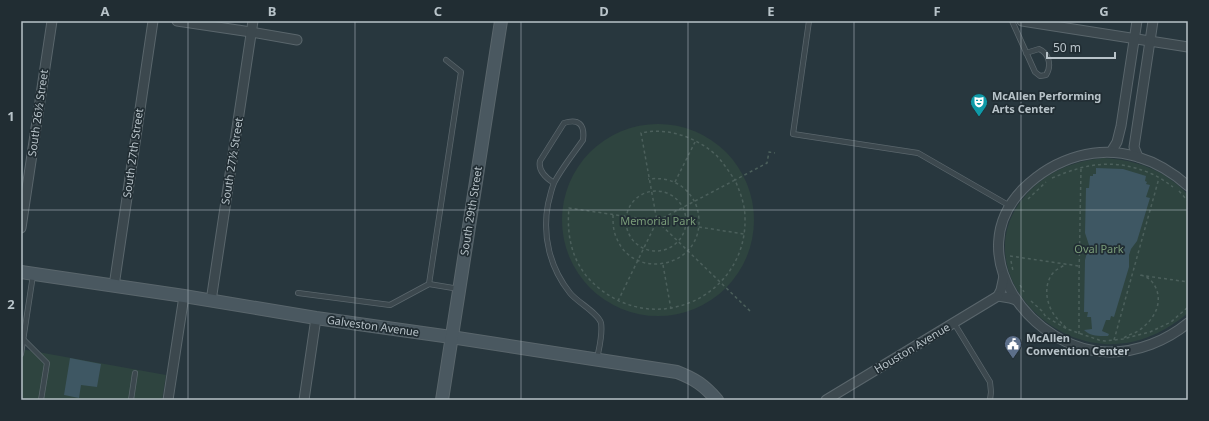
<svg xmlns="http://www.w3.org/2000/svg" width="1209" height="421" viewBox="0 0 1209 421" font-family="'Noto Sans',sans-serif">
<rect width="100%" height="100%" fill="#28373e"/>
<g fill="#2e443f">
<circle cx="658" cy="220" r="96"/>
<path d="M 1104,158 C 1136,160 1166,170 1188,195 L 1188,313 C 1164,333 1136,346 1104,344 C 1033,340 971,256 1026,195 C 1046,172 1073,161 1104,158 Z"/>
<path d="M 21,349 L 166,375 L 162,400 L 21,400 Z"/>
</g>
<g fill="#3e5763">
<path d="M 1096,168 L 1123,169 L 1146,176 L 1145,181 L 1147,182 L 1146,184 L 1150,185 L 1146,197 L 1150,198 L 1137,241 L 1131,249 L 1129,255 L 1129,267 L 1114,317 L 1111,316 L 1110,320 L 1106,320 L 1102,331 L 1109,334 L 1108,336 C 1100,336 1091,337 1084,330 L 1092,329 L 1091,317 L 1087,317 L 1088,312 L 1084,312 L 1085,260 L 1089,245 L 1085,233 L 1086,188 L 1089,188 L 1090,176 L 1093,176 L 1093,174 L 1096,174 Z"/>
<path d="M 70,358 L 101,364 L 97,387 L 81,385 L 79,398 L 64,395 Z"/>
</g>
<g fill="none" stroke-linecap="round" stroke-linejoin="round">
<g stroke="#5a666c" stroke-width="6">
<g id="lane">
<path d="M 809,21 L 793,134 L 918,153 L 1010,206"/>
<path d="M 1012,21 L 1035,72 L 1040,76 L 1046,75 C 1052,66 1049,53 1039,49 L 1026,53"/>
<path d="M 554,183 C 546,178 538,170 540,161 L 564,123 C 579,118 585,125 583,140 C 574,153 561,169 554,183 C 551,190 550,197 548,204 C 542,236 550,268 570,293 C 577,302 598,313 601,323 C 603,334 599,348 597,359"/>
<path d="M 429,284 L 461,72 L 446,60"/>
<path d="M 298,293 L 390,305 L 429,284 L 459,289"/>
<path d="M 954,323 L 990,382 L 991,392 L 990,400"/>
<path d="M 23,339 L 47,363 L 41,400"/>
<path d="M 21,354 L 33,275"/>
<path d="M 131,400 L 135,373"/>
</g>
</g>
<g stroke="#5a666c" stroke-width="11">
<g id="street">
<path d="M 177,21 L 251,32 L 297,40"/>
<path d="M 1022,21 L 1188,47"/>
<path d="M 1111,152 L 1117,142 L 1121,126 L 1137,21"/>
<path d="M 1138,157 L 1134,147 L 1153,21"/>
<path d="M 1188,186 C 1158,159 1119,145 1079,156 C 1057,162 1039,173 1023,189 C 959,254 1032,352 1110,352 C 1138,352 1166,341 1188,323"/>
<path d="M 21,228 L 52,21"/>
<path d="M 1004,276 L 1001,290 L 998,296 L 1010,298 L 1016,300"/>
<path d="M 114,286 L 153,21"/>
<path d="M 211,301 L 253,21"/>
<path d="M 168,400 L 184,296"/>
<path d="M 304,400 L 316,318"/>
<path d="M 826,400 L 998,296"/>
</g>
</g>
<g stroke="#5a666c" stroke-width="14">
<g id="secondary">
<path d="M 21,272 L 184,296 L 316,318 L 451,337 L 677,372 C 695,379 704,385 717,400"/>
<path d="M 442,400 L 501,21"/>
</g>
</g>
<g stroke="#4c605c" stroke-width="1.5" stroke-dasharray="3 3" stroke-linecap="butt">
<path d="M 1052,178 C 1088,163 1115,158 1152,174 C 1159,177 1166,182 1173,187"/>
<path d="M 675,182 L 695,142"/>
<path d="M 1179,191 L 1188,201"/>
<circle cx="656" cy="221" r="30"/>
<path d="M 1028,199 L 1046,182"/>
<path d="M 613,215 C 613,223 613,231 617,239 C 634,280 699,268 699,222 C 699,213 697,204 691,196 C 681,182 666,177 648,179"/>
<path d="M 699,227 L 744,234"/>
<path d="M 1010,256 L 1079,266"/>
<path d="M 1011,261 L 1013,271"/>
<path d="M 663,265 L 671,309"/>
<path d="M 1020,285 L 1024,292"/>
<path d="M 618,301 L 657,221 L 735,180 C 740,192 745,204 745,218 C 747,294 660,337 600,289 C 574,269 566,240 569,208 L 657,221"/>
<path d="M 1031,301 L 1042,311 L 1046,317 L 1067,329 L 1099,340 L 1105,341 L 1123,339 L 1150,332 L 1171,322 L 1188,307"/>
<path d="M 750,311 L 657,221 L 641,133 C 667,127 696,137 716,155 C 723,162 729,172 735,180 L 767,163 L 769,152 L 775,153"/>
<path d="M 1066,328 C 1062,323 1058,320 1055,316 C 1046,304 1043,285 1053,273 C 1056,269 1062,267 1066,264"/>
<path d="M 1079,334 L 1079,278 L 1081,168"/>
<path d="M 1124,338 C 1129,334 1134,334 1138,331 C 1153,321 1163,305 1156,288 C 1152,280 1147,276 1139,275 L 1188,282"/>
<path d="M 1114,340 L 1159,178"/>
</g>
<use href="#lane" stroke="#3c484e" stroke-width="4.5"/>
<use href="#street" stroke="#3c484e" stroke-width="9"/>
<use href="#secondary" stroke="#4a5860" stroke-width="12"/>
</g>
<path fill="none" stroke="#b8c3c9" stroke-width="1" stroke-opacity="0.55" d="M 188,21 L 188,400M 355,21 L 355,400M 521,21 L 521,400M 688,21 L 688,400M 854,21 L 854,400M 1021,21 L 1021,400M 21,210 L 1188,210"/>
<defs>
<g id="theatre-pin" transform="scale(0.9)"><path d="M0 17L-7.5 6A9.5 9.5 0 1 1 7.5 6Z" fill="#0f9aa8" stroke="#212d33"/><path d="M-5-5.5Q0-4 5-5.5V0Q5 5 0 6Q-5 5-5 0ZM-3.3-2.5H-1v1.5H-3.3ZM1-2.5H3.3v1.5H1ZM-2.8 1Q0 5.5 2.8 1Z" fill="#fff"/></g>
<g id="civic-pin" transform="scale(0.9)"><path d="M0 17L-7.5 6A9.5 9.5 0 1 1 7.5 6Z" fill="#5c6f8a" stroke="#212d33"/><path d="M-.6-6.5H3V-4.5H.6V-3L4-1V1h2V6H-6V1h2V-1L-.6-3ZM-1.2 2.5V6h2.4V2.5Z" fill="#fff"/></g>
</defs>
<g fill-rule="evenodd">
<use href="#theatre-pin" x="979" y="102"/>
<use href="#civic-pin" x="1013" y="344"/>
</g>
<g text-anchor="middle" stroke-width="3.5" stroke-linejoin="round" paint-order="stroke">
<g font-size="11" font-weight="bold" fill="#b8c3c9" stroke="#212d33" text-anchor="start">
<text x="992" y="100">McAllen Performing<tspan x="992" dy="13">Arts Center</tspan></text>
<text x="1026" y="342">McAllen<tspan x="1026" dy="13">Convention Center</tspan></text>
</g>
<g font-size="11" fill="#b8c3c9" stroke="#212d33">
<text transform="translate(38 113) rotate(-82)" y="4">South 26½ Street</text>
<text transform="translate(133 153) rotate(-82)" y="4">South 27th Street</text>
<text transform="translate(232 161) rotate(-81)" y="4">South 27½ Street</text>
<text transform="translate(471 211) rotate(-81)" y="4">South 29th Street</text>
<text transform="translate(373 326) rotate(8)" y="4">Galveston Avenue</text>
<text transform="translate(912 348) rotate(-31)" y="4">Houston Avenue</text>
</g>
<g font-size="11" fill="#7a9c79" stroke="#212d33">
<text x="658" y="225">Memorial Park</text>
<text x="1099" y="253">Oval Park</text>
</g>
</g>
<rect width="1209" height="421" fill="none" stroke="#212d33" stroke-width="44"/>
<path d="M1047 52v6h68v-6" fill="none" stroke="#b8c3c9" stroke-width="2"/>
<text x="1053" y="52" font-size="12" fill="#b8c3c9" stroke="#212d33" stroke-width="3" paint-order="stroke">50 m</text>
<rect x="22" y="22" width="1165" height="377" fill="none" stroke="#b8c3c9" stroke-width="1.5"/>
<g font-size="13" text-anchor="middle" font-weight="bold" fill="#b8c3c9">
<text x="105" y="16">A</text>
<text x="272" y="16">B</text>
<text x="438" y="16">C</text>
<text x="604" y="16">D</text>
<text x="771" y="16">E</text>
<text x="937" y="16">F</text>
<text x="1104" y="16">G</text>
<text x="11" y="121">1</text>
<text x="11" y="309">2</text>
</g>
</svg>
